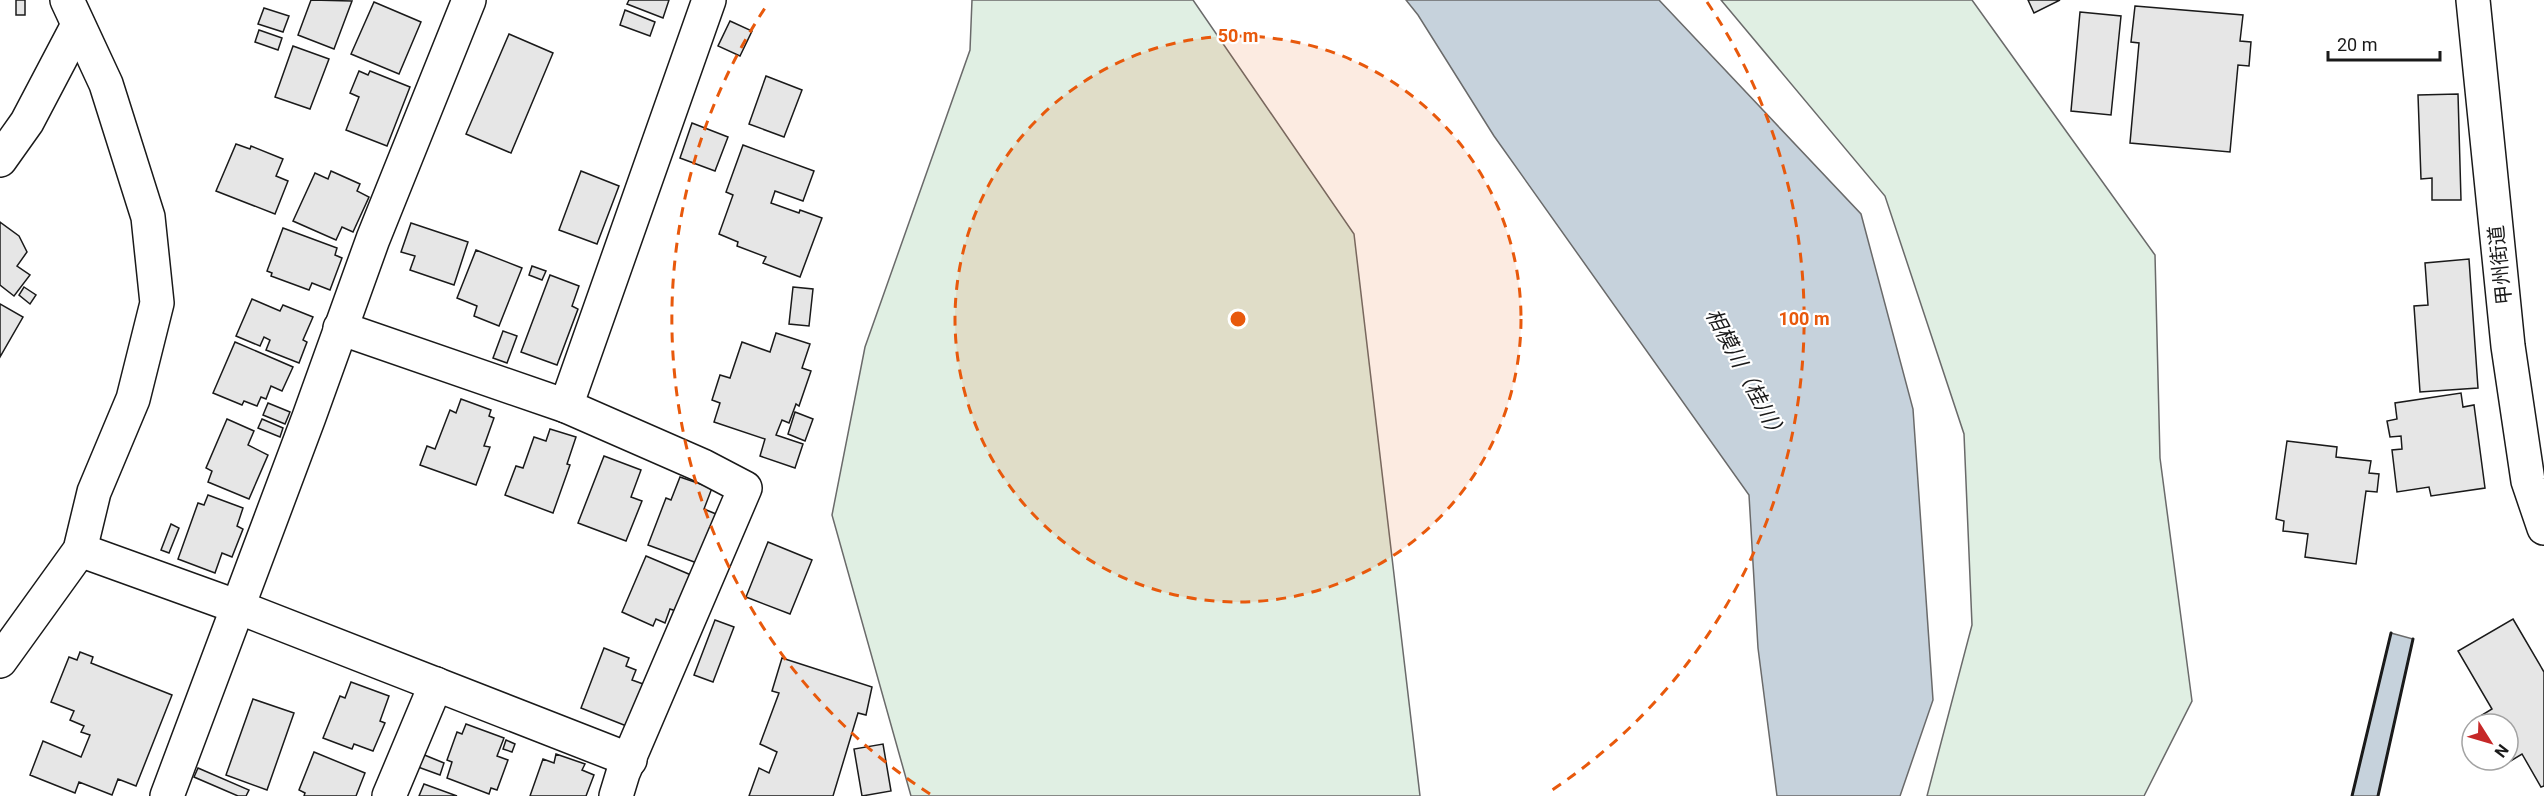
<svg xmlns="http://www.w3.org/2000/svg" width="2544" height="796" viewBox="0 0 2544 796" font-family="Roboto,'Noto Sans JP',sans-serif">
<rect width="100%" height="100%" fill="#fff"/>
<g fill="#e0efe3" stroke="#6a6a6a" stroke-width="1.5">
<path d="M 972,0 L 1193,0 L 1354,234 L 1420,796 L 911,796 L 832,515 L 865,347 L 970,50 Z"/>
<path d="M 1721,0 L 1972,0 L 2155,255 L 2160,458 L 2192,701 L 2144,796 L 1927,796 L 1972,625 L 1964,434 L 1885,196 Z"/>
</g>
<g fill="#c6d2dc" stroke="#6a6a6a" stroke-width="1.5">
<path d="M 1406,0 L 1659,0 L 1861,214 L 1913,409 L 1933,700 L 1900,796 L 1777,796 L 1758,648 L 1749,495 L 1494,136 L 1418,15 Z"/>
<path d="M 2391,633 L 2413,639 L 2378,796 L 2352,796 Z"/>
</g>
<g fill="#e6e6e6" stroke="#1a1a1a" stroke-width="1.5">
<rect x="16" y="0" width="9" height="15"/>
<path d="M 311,0 L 352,1 L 334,49 L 298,35 Z"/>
<path d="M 629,0 L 669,0 L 663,18 L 627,4 Z"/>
<path d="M 2028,0 L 2060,0 L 2034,13 Z"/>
<path d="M 374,2 L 421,22 L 399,74 L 351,54 Z"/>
<path d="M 2135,6 L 2243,15 L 2240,41 L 2251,42 L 2249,66 L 2238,65 L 2230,152 L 2130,143 L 2139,43 L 2131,42 Z"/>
<path d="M 264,8 L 289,16 L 283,32 L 258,24 Z"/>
<path d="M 625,10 L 655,22 L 650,36 L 620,25 Z"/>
<path d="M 2080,12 L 2121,16 L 2111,115 L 2071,111 Z"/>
<path d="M 730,21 L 752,31 L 740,56 L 718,46 Z"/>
<path d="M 259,30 L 282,38 L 278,50 L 255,42 Z"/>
<path d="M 509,34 L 553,53 L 511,153 L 466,134 Z"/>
<path d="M 293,46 L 329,59 L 310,109 L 275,97 Z"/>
<path d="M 359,71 L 368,75 L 370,71 L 410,87 L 387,146 L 346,130 L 359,97 L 350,93 Z"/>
<path d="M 766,76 L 802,90 L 784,137 L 749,124 Z"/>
<path d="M 2458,94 L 2461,200 L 2432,200 L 2432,178 L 2421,179 L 2418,95 Z"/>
<path d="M 692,123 L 728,137 L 715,171 L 680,158 Z"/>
<path d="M 236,144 L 250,149 L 251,146 L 283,159 L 276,176 L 288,181 L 275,214 L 216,191 Z"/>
<path d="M 743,145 L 814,171 L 803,201 L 775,191 L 771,203 L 799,213 L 800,210 L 822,218 L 800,277 L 763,263 L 766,257 L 737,246 L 738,242 L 719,234 L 733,195 L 726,192 Z"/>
<path d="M 331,171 L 360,184 L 357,191 L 369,197 L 353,232 L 342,227 L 336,240 L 293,221 L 315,173 L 328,179 Z"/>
<path d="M 581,171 L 619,186 L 597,244 L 559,230 Z"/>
<path d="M 0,222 L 19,236 L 27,252 L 17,266 L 30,275 L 14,296 L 0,285 Z"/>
<path d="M 411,223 L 468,242 L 454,285 L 410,270 L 415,256 L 401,252 Z"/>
<path d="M 283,228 L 337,248 L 335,255 L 342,258 L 330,290 L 312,283 L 309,290 L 271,276 L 272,273 L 267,271 Z"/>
<path d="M 476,250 L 522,268 L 499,326 L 474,316 L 477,306 L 457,298 Z"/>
<path d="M 2469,259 L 2478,388 L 2420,392 L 2414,306 L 2428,305 L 2425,263 Z"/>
<path d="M 532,266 L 546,271 L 542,280 L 529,275 Z"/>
<path d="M 550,275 L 579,286 L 572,306 L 578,309 L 557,365 L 521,352 Z"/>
<path d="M 24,287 L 36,295 L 30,304 L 19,295 Z"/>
<path d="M 793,287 L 813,289 L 809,326 L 789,324 Z"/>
<path d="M 252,299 L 280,311 L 283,305 L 313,317 L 303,340 L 307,342 L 299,363 L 266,350 L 270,340 L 264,337 L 260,346 L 236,336 Z"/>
<path d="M 0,304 L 23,317 L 0,357 Z"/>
<path d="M 503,331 L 517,336 L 507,363 L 493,358 Z"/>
<path d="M 776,333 L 810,344 L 802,368 L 811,371 L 799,406 L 796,404 L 789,423 L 782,420 L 776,435 L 803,444 L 795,468 L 760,456 L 765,439 L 714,422 L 720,403 L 712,400 L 720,375 L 730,378 L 742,342 L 770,352 Z"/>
<path d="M 235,342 L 293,367 L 282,391 L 271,386 L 266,399 L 261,397 L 257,406 L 244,401 L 242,405 L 213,393 Z"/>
<path d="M 2461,393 L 2463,407 L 2474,405 L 2485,488 L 2431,496 L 2429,487 L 2397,492 L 2392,450 L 2402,449 L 2401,436 L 2390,437 L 2387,421 L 2397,419 L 2395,403 Z"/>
<path d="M 461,399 L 491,410 L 489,416 L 494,418 L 484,446 L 490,447 L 476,485 L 420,465 L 427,446 L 435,449 L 450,410 L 456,413 Z"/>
<path d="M 268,403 L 290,412 L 285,424 L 263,415 Z"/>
<path d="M 795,412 L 813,419 L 805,441 L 788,434 Z"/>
<path d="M 227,419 L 254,431 L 248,445 L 268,455 L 249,499 L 208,482 L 212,471 L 206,468 Z"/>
<path d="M 262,419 L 283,428 L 280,437 L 258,428 Z"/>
<path d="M 550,429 L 576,437 L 567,464 L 570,465 L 553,513 L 505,495 L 516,466 L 523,468 L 534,437 L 546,441 Z"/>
<path d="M 2287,441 L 2337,447 L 2336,457 L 2371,461 L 2369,473 L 2379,474 L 2377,492 L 2366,491 L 2356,564 L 2305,557 L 2308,534 L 2283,531 L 2284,521 L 2276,519 Z"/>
<path d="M 604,456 L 641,470 L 631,497 L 642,501 L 626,541 L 578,523 Z"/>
<path d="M 680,477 L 712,488 L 704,509 L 716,514 L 697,563 L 648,545 L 666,498 L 671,500 Z"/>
<path d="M 208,495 L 243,508 L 237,526 L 243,529 L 232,557 L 222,553 L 215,573 L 178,559 L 198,503 L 204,505 Z"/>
<path d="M 171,524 L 179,528 L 169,553 L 161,550 Z"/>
<path d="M 768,542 L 812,560 L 790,614 L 746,597 Z"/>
<path d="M 646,556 L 691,575 L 676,611 L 670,609 L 665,623 L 656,619 L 653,626 L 622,612 Z"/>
<path d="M 2513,619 L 2544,672 L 2544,786 L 2541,787 L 2522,754 L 2509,762 L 2508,724 L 2487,724 L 2482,715 L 2492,709 L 2458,651 Z"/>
<path d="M 715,620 L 734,627 L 713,682 L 694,675 Z"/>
<path d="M 604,648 L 629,658 L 626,666 L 636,670 L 632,680 L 646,685 L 629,727 L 581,708 Z"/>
<path d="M 80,652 L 93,657 L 91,663 L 172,695 L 136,786 L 118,779 L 112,795 L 79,782 L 75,793 L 30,775 L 43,741 L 81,757 L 90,735 L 81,732 L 84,726 L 70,720 L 74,711 L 51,702 L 69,657 L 77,660 Z"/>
<path d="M 782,658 L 872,687 L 866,715 L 858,713 L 833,796 L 749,796 L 759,768 L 769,773 L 777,752 L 760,744 L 779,693 L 772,691 Z"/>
<path d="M 351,682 L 389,696 L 380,721 L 385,723 L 373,751 L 354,744 L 352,749 L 323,738 L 340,696 L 345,698 Z"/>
<path d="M 253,699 L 294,713 L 267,790 L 226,775 Z"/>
<path d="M 466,724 L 504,738 L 497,756 L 508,760 L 497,790 L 491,788 L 489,794 L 447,778 L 452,762 L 447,760 L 457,732 L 462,734 Z"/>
<path d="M 506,740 L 515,744 L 512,752 L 503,749 Z"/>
<path d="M 883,744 L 891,791 L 862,796 L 854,749 Z"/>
<path d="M 314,752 L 365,773 L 356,796 L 304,796 L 305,793 L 299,790 Z"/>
<path d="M 422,754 L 444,763 L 440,775 L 418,767 Z"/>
<path d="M 556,754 L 585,764 L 582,770 L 594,775 L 586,796 L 530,796 L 543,759 L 554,763 Z"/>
<path d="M 198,768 L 249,790 L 246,796 L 238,796 L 194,777 Z"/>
<path d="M 424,784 L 457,796 L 419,796 Z"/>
</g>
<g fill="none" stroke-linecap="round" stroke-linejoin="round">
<g stroke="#1a1a1a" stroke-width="36">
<g id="street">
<path d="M 0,160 L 27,122 L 78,25"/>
<path d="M 340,328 L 566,406"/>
<path d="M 80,550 L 238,607 L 630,760"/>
<path d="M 0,661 L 80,550 L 94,492 L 133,399 L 157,303 L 148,217 L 106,84 L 67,0"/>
<path d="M 167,796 L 309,417 L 373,239 L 469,0"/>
<path d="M 389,796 L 436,684"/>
<path d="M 616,796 L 623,773 L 745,488 L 703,466 L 566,406 L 709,0"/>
</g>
</g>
<g stroke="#1a1a1a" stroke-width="36">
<path id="highway" d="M 2473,0 L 2508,346 L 2528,481 L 2544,528"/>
</g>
<use href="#street" stroke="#fff" stroke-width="33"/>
<use href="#highway" stroke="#fff" stroke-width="33"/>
<g stroke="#1a1a1a" stroke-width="3">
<path d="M 2352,796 L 2391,633"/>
<path d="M 2378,796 L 2413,639"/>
</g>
</g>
<circle cx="1238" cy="319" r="283" fill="#e8590c" fill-opacity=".12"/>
<g fill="none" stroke="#e8590c" stroke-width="3" stroke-dasharray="10 8">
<circle cx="1238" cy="319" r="283"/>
<path d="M930 794A566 566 0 0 1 769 2M1707 2A566 566 0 0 1 1546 794"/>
</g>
<g text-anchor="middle" stroke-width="4.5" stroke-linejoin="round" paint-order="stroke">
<g font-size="20" fill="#1a1a1a" stroke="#fff">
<text transform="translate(2500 265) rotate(-96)" y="7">甲州街道</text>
</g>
<g font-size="21" font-style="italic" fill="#1a1a1a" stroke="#fff">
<text transform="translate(1746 375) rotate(62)" y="7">相模川（桂川）</text>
</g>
</g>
<circle cx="1238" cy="319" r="9" fill="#e8590c" stroke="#fff" stroke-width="3"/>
<g font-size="18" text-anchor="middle" font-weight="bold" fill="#e8590c" stroke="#fff" stroke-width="4.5" stroke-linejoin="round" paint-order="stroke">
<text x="1238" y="42">50 m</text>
<text x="1804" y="325">100 m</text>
</g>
<g transform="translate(2490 742) rotate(127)"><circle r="28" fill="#ffffff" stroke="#a3a3a3" stroke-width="1.5"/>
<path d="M0-4.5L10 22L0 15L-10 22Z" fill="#c62828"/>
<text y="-9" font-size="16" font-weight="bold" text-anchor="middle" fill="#1a1a1a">N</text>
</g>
<path d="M2328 51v9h112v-9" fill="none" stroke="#1a1a1a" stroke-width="3"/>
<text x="2337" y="51" font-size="18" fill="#1a1a1a" stroke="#ffffff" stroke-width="4.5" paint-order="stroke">20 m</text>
</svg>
